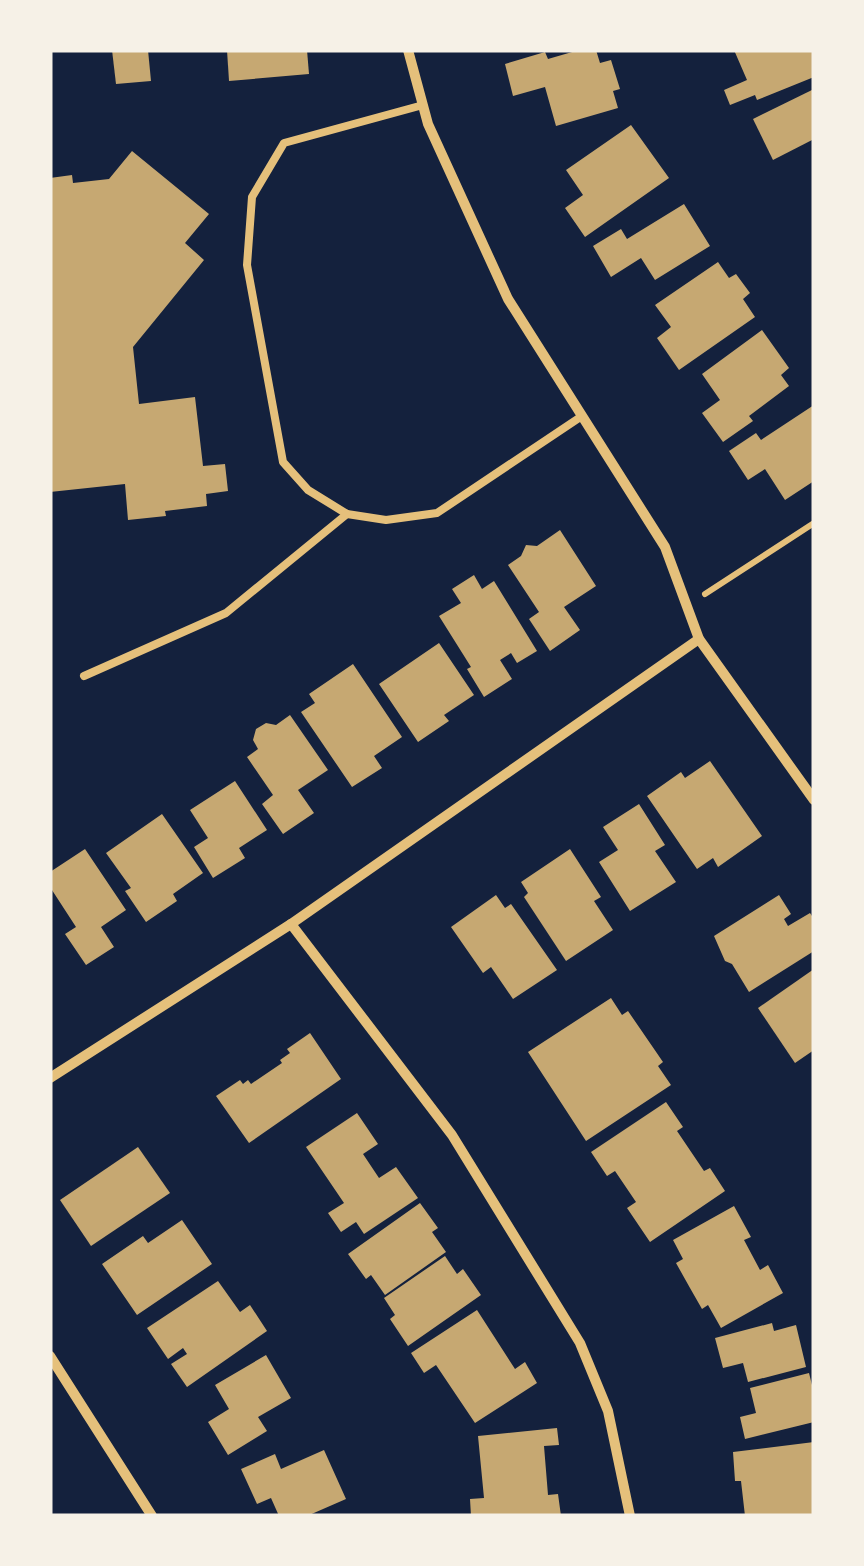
<svg xmlns="http://www.w3.org/2000/svg" width="864" height="1566" viewBox="0 0 864 1566" font-family="Commissioner,sans-serif">
<rect width="100%" height="100%" fill="#14213d"/>
<g fill="#c6a872">
<path d="M 112,50 L 148,50 L 151,81 L 116,84 Z"/>
<path d="M 227,50 L 307,50 L 309,74 L 229,81 Z"/>
<path d="M 579,50 L 596,50 L 600,63 L 611,60 L 620,89 L 613,91 L 618,108 L 556,126 L 545,87 L 513,96 L 505,64 L 545,52 L 548,59 Z"/>
<path d="M 734,50 L 814,50 L 814,77 L 757,100 L 755,95 L 730,105 L 724,90 L 747,80 Z"/>
<path d="M 814,89 L 814,139 L 773,160 L 753,119 Z"/>
<path d="M 631,125 L 669,178 L 585,237 L 565,208 L 583,195 L 566,170 Z"/>
<path d="M 132,151 L 209,214 L 185,243 L 204,260 L 133,347 L 139,404 L 195,397 L 203,466 L 225,464 L 228,491 L 206,494 L 207,506 L 165,511 L 166,516 L 128,520 L 125,484 L 50,492 L 50,178 L 72,175 L 73,183 L 109,179 Z"/>
<path d="M 684,204 L 710,246 L 655,280 L 641,258 L 611,277 L 593,246 L 621,229 L 627,239 Z"/>
<path d="M 718,262 L 729,278 L 736,274 L 750,293 L 743,299 L 755,317 L 679,370 L 657,338 L 671,327 L 655,305 Z"/>
<path d="M 762,330 L 789,368 L 781,375 L 789,386 L 749,416 L 753,421 L 723,442 L 702,413 L 720,400 L 702,374 Z"/>
<path d="M 814,405 L 814,481 L 785,500 L 765,469 L 748,480 L 729,451 L 756,433 L 761,440 Z"/>
<path d="M 560,530 L 596,586 L 564,607 L 580,630 L 550,651 L 529,619 L 539,612 L 508,565 L 521,556 L 526,545 L 537,546 Z"/>
<path d="M 474,575 L 482,589 L 494,581 L 537,651 L 517,663 L 511,653 L 500,660 L 512,679 L 484,697 L 467,669 L 471,667 L 439,616 L 461,603 L 452,589 Z"/>
<path d="M 439,643 L 474,695 L 444,715 L 449,721 L 418,742 L 379,684 Z"/>
<path d="M 353,664 L 402,737 L 374,756 L 382,768 L 352,787 L 301,712 L 315,703 L 309,694 Z"/>
<path d="M 290,715 L 328,770 L 298,790 L 314,813 L 283,834 L 262,804 L 273,795 L 247,757 L 258,749 L 253,740 L 256,729 L 266,723 L 276,725 Z"/>
<path d="M 710,761 L 762,836 L 718,867 L 713,858 L 697,869 L 647,796 L 681,772 L 685,778 Z"/>
<path d="M 235,781 L 267,830 L 239,848 L 245,858 L 213,878 L 194,847 L 208,838 L 190,810 Z"/>
<path d="M 639,804 L 665,845 L 655,851 L 676,882 L 630,911 L 599,862 L 618,850 L 603,827 Z"/>
<path d="M 162,814 L 203,873 L 173,894 L 177,901 L 146,922 L 125,891 L 131,888 L 106,853 Z"/>
<path d="M 85,849 L 126,910 L 101,927 L 114,947 L 86,965 L 65,934 L 76,927 L 50,887 L 50,872 Z"/>
<path d="M 570,849 L 601,897 L 594,901 L 613,930 L 566,961 L 524,897 L 528,893 L 521,882 Z"/>
<path d="M 496,895 L 505,908 L 511,904 L 557,970 L 513,999 L 491,967 L 483,973 L 451,927 Z"/>
<path d="M 779,895 L 791,914 L 784,919 L 788,926 L 810,913 L 814,919 L 814,951 L 749,992 L 732,964 L 725,961 L 714,936 Z"/>
<path d="M 814,969 L 814,1050 L 795,1063 L 758,1008 Z"/>
<path d="M 611,998 L 622,1015 L 628,1011 L 663,1062 L 658,1066 L 671,1085 L 586,1141 L 528,1052 Z"/>
<path d="M 310,1033 L 341,1079 L 249,1143 L 216,1096 L 240,1080 L 243,1084 L 248,1080 L 251,1084 L 282,1063 L 280,1060 L 290,1053 L 287,1049 Z"/>
<path d="M 666,1102 L 683,1127 L 677,1131 L 704,1171 L 710,1168 L 725,1191 L 650,1242 L 627,1208 L 636,1202 L 615,1171 L 607,1176 L 591,1152 Z"/>
<path d="M 357,1113 L 378,1144 L 363,1154 L 379,1178 L 396,1167 L 418,1198 L 364,1234 L 356,1222 L 341,1232 L 328,1213 L 344,1203 L 306,1147 Z"/>
<path d="M 138,1147 L 170,1193 L 91,1246 L 60,1200 Z"/>
<path d="M 420,1203 L 438,1228 L 432,1232 L 446,1252 L 385,1295 L 371,1275 L 366,1279 L 348,1254 Z"/>
<path d="M 734,1206 L 751,1237 L 744,1240 L 760,1270 L 768,1265 L 783,1293 L 721,1328 L 708,1305 L 702,1309 L 690,1288 L 676,1263 L 683,1259 L 673,1240 Z"/>
<path d="M 182,1220 L 212,1264 L 137,1315 L 102,1264 L 143,1236 L 148,1243 Z"/>
<path d="M 445,1256 L 457,1274 L 463,1269 L 481,1295 L 408,1346 L 390,1319 L 395,1315 L 384,1298 Z"/>
<path d="M 218,1281 L 240,1312 L 250,1305 L 267,1331 L 187,1387 L 171,1364 L 187,1354 L 183,1348 L 168,1359 L 147,1328 Z"/>
<path d="M 477,1310 L 515,1369 L 525,1362 L 537,1383 L 475,1423 L 436,1365 L 424,1373 L 411,1353 Z"/>
<path d="M 772,1323 L 774,1331 L 796,1325 L 806,1367 L 748,1382 L 743,1363 L 723,1368 L 715,1338 Z"/>
<path d="M 266,1355 L 291,1398 L 258,1417 L 267,1431 L 228,1455 L 208,1422 L 229,1409 L 215,1385 Z"/>
<path d="M 809,1373 L 814,1393 L 814,1422 L 745,1439 L 740,1417 L 756,1413 L 750,1388 Z"/>
<path d="M 557,1428 L 559,1445 L 544,1446 L 548,1495 L 558,1494 L 561,1516 L 471,1516 L 470,1499 L 484,1498 L 478,1436 Z"/>
<path d="M 814,1442 L 814,1516 L 745,1516 L 741,1481 L 735,1481 L 733,1452 Z"/>
<path d="M 324,1450 L 346,1499 L 307,1516 L 279,1516 L 271,1498 L 257,1504 L 241,1469 L 275,1454 L 281,1469 Z"/>
</g>
<g fill="none" stroke-linecap="round" stroke-linejoin="round">
<path stroke="#e5c07b" stroke-width="6" d="M 705,594 L 814,523"/>
<g stroke="#e5c07b" stroke-width="8">
<path d="M 423,105 L 284,143 L 252,197 L 247,265 L 283,462 L 308,490 L 347,514 L 386,520 L 437,513 L 582,416"/>
<path d="M 84,676 L 226,613 L 347,514"/>
</g>
<g stroke="#e5c07b" stroke-width="10">
<path d="M 408,50 L 428,124 L 508,299 L 665,547 L 699,639 L 814,800"/>
<path d="M 291,924 L 452,1135 L 580,1343 L 608,1411 L 630,1516"/>
<path d="M 50,1078 L 291,924 L 699,639"/>
<path d="M 50,1356 L 152,1516"/>
</g>
</g>
<rect width="864" height="1566" fill="none" stroke="#f6f1e7" stroke-width="105"/>
</svg>
